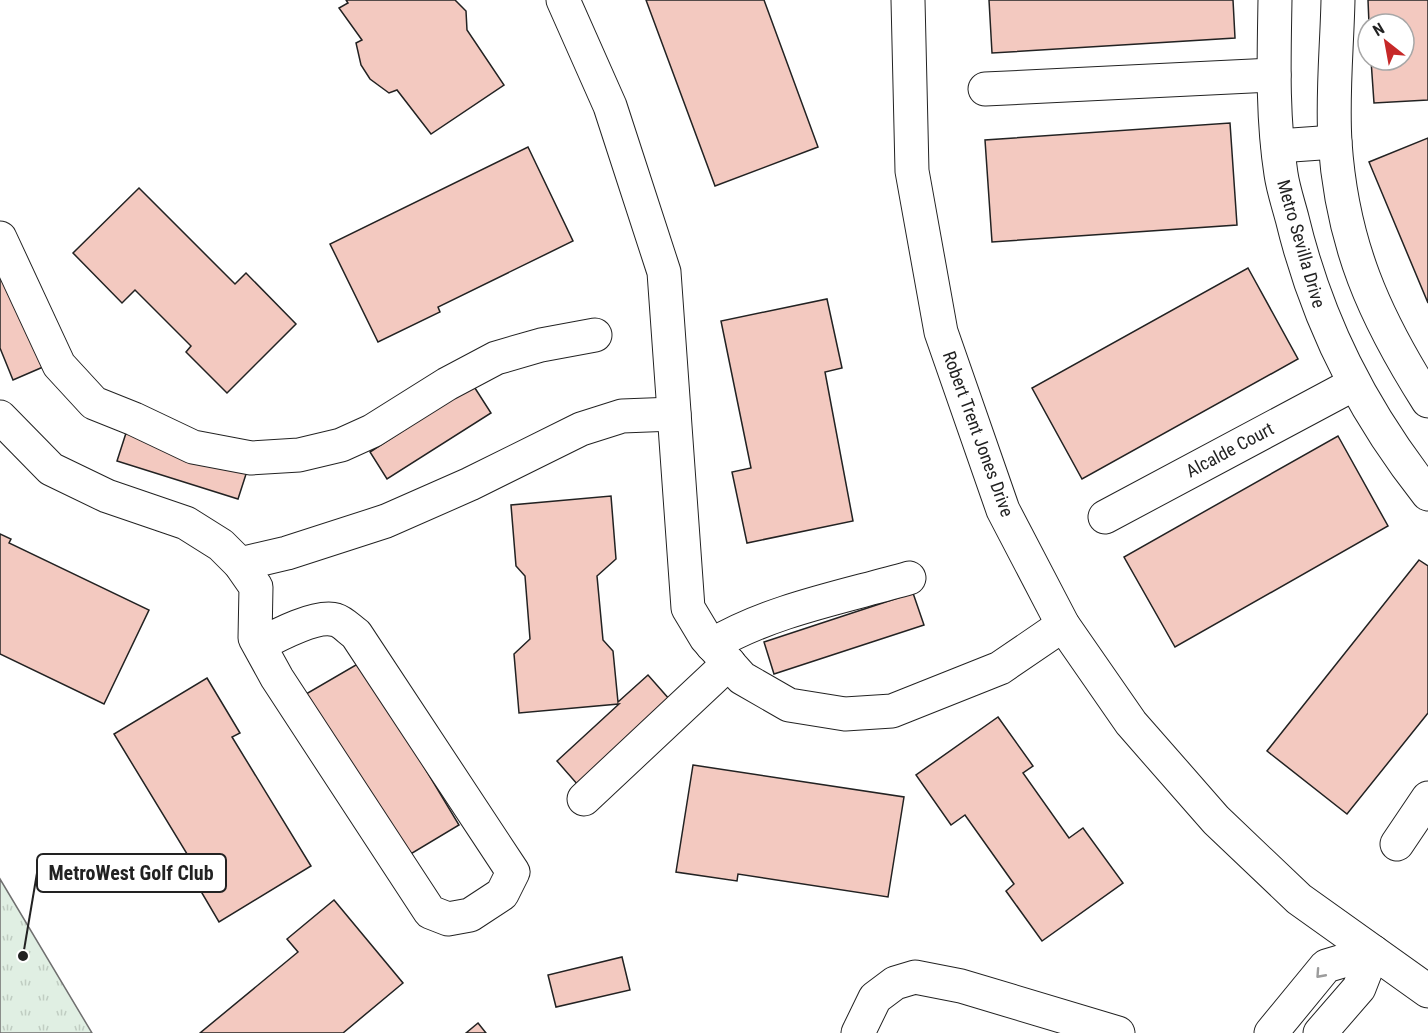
<svg xmlns="http://www.w3.org/2000/svg" width="1428" height="1033" viewBox="0 0 1428 1033" font-family="'Roboto Condensed',sans-serif">
<defs>
<pattern id="grass-tufts" width="24" height="20" patternUnits="userSpaceOnUse" patternTransform="scale(1.5)"><rect width="24" height="20" fill="#e0efe3"/><path d="M3 7l-1-3M5 7V3M7 7l1-3M15 17l-1-3M17 17v-4M19 17l1-3" fill="none" stroke="#c0cdc2"/></pattern>
</defs>
<rect width="100%" height="100%" fill="#fff"/>
<path fill="url(#grass-tufts)" stroke="#6f6f6f" stroke-width="1.5" d="M 0,879 L 92,1033 L 0,1033 Z"/>
<g fill="#f3c9c0" stroke="#222" stroke-width="1.5">
<path d="M 346,0 L 455,0 L 466,11 L 467,30 L 504,85 L 431,134 L 397,90 L 389,93 L 370,79 L 361,65 L 356,43 L 362,40 L 339,8 L 348,3 Z"/>
<path d="M 646,0 L 764,0 L 818,147 L 715,186 Z"/>
<path d="M 989,0 L 1233,0 L 1235,38 L 992,53 Z"/>
<path d="M 1368,0 L 1428,0 L 1428,100 L 1374,103 L 1371,60 L 1404,60 L 1404,24 L 1369,24 Z"/>
<path d="M 1230,123 L 1237,225 L 992,242 L 985,140 Z"/>
<path d="M 1428,138 L 1428,303 L 1369,162 Z"/>
<path d="M 528,147 L 573,241 L 438,307 L 440,312 L 378,342 L 330,244 Z"/>
<path d="M 139,188 L 235,284 L 246,273 L 296,324 L 227,393 L 186,352 L 191,346 L 135,290 L 122,303 L 73,253 Z"/>
<path d="M 0,261 L 43,367 L 13,380 L 0,348 Z"/>
<path d="M 1248,268 L 1298,359 L 1082,479 L 1032,388 Z"/>
<path d="M 827,299 L 842,368 L 825,372 L 853,521 L 747,543 L 732,472 L 751,468 L 721,321 Z"/>
<path d="M 473,385 L 491,413 L 387,479 L 370,452 Z"/>
<path d="M 127,430 L 248,468 L 238,499 L 117,461 Z"/>
<path d="M 1338,436 L 1388,526 L 1175,647 L 1124,557 Z"/>
<path d="M 611,496 L 616,559 L 597,576 L 603,640 L 613,651 L 618,702 L 648,675 L 670,700 L 578,785 L 557,761 L 619,704 L 519,713 L 514,654 L 530,639 L 525,576 L 516,566 L 511,505 Z"/>
<path d="M 0,534 L 11,539 L 9,543 L 149,610 L 104,704 L 0,654 Z"/>
<path d="M 1419,560 L 1428,566 L 1428,713 L 1347,814 L 1267,751 Z"/>
<path d="M 913,593 L 924,625 L 774,674 L 764,642 Z"/>
<path d="M 361,662 L 459,825 L 404,858 L 306,694 Z"/>
<path d="M 207,678 L 240,733 L 232,737 L 311,866 L 219,922 L 186,866 L 192,862 L 114,734 Z"/>
<path d="M 998,717 L 1033,766 L 1023,773 L 1069,838 L 1083,828 L 1123,883 L 1042,941 L 1006,891 L 1014,884 L 965,815 L 951,825 L 916,775 Z"/>
<path d="M 693,765 L 904,797 L 888,897 L 738,874 L 737,881 L 676,872 Z"/>
<path d="M 334,900 L 403,983 L 343,1033 L 200,1033 L 298,952 L 287,939 Z"/>
<path d="M 622,957 L 630,990 L 556,1007 L 548,975 Z"/>
<path d="M 478,1023 L 486,1033 L 466,1033 Z"/>
</g>
<g fill="none" stroke-linecap="round" stroke-linejoin="round">
<g stroke="#222" stroke-width="35">
<g id="minor">
<path d="M 563,0 L 610,106 L 664,272 L 688,608 L 706,638 L 742,678 L 789,705 L 845,714 L 892,711 L 1000,668 L 1063,625"/>
<path d="M 908,0 L 912,171 L 941,332 L 1003,510 L 1063,625 L 1131,723 L 1216,820 L 1299,899 L 1428,991"/>
<path d="M 1275,0 C 1274,58 1272,116 1281,174 C 1283,188 1288,203 1292,218 C 1317,322 1362,411 1428,494"/>
<path d="M 1338,0 C 1337,47 1332,95 1335,142 C 1342,244 1374,316 1428,401"/>
<path d="M 985,89 L 1274,75"/>
<path d="M 1278,146 L 1335,142"/>
<path d="M 0,238 L 59,365 L 94,403 L 134,419 L 193,447 L 251,458 L 299,455 L 341,445 L 372,431 L 447,384 L 496,358 L 541,345 L 595,335"/>
<path d="M 0,417 L 51,469 L 107,496 L 186,523 L 221,545 L 240,564 L 256,587 L 255,638 L 277,678 L 430,912 L 448,919 L 470,915 L 502,894 L 513,872 L 356,634 C 350,630 343,622 336,620 C 317,614 276,636 259,645"/>
<path d="M 1105,517 L 1354,384"/>
<path d="M 240,564 L 287,553 L 386,521 L 470,484 L 581,429 L 622,416 L 674,414"/>
<path d="M 712,645 C 771,610 843,597 909,578"/>
<path d="M 584,799 L 729,663"/>
<path d="M 1397,844 L 1428,798"/>
<path d="M 858,1033 L 875,998 L 895,983 L 915,977 L 961,986 L 1118,1033"/>
<path d="M 1271,1033 L 1326,966 L 1373,952"/>
<path d="M 1320,1033 L 1359,988 L 1373,952"/>
</g>
</g>
<use href="#minor" stroke="#fff" stroke-width="33"/>
</g>
<defs><path id="oneway-chevron" d="M-2-3.5L2.5 0L-2 3.5" fill="none" stroke-width="1.6" stroke-linecap="round" stroke-linejoin="round" transform="scale(1.5)"/></defs>
<use stroke="#9c9c9c" href="#oneway-chevron" transform="translate(1320 974) rotate(132)"/>
<g text-anchor="middle" stroke-width="4.5" stroke-linejoin="round" paint-order="stroke">
<g font-size="18" fill="#222" stroke="#fff">
<text transform="translate(1301 244) rotate(74)" y="6">Metro Sevilla Drive</text>
<text transform="translate(978 434) rotate(70)" y="6">Robert Trent Jones Drive</text>
<text transform="translate(1230 450) rotate(-28)" y="6">Alcalde Court</text>
</g>
</g>
<path fill="none" stroke="#222" stroke-width="2" d="M23 956L37 873"/>
<circle fill="#222" stroke="#fff" stroke-width="2" cx="23" cy="956" r="6"/>
<rect fill="#fff" stroke="#222" stroke-width="2" x="37" y="854" width="189" height="38" rx="6"/>
<g font-size="20" text-anchor="middle" font-weight="bold" fill="#222">
<text x="131" y="880">MetroWest Golf Club</text>
</g>
<g transform="translate(1386 42) rotate(329)"><circle r="28" fill="#ffffff" stroke="#a7a7a7" stroke-width="1.5"/>
<path d="M0-4.5L10 22L0 15L-10 22Z" fill="#c62828"/>
<text y="-9" font-size="16" font-weight="bold" text-anchor="middle" fill="#222222">N</text>
</g>
</svg>
